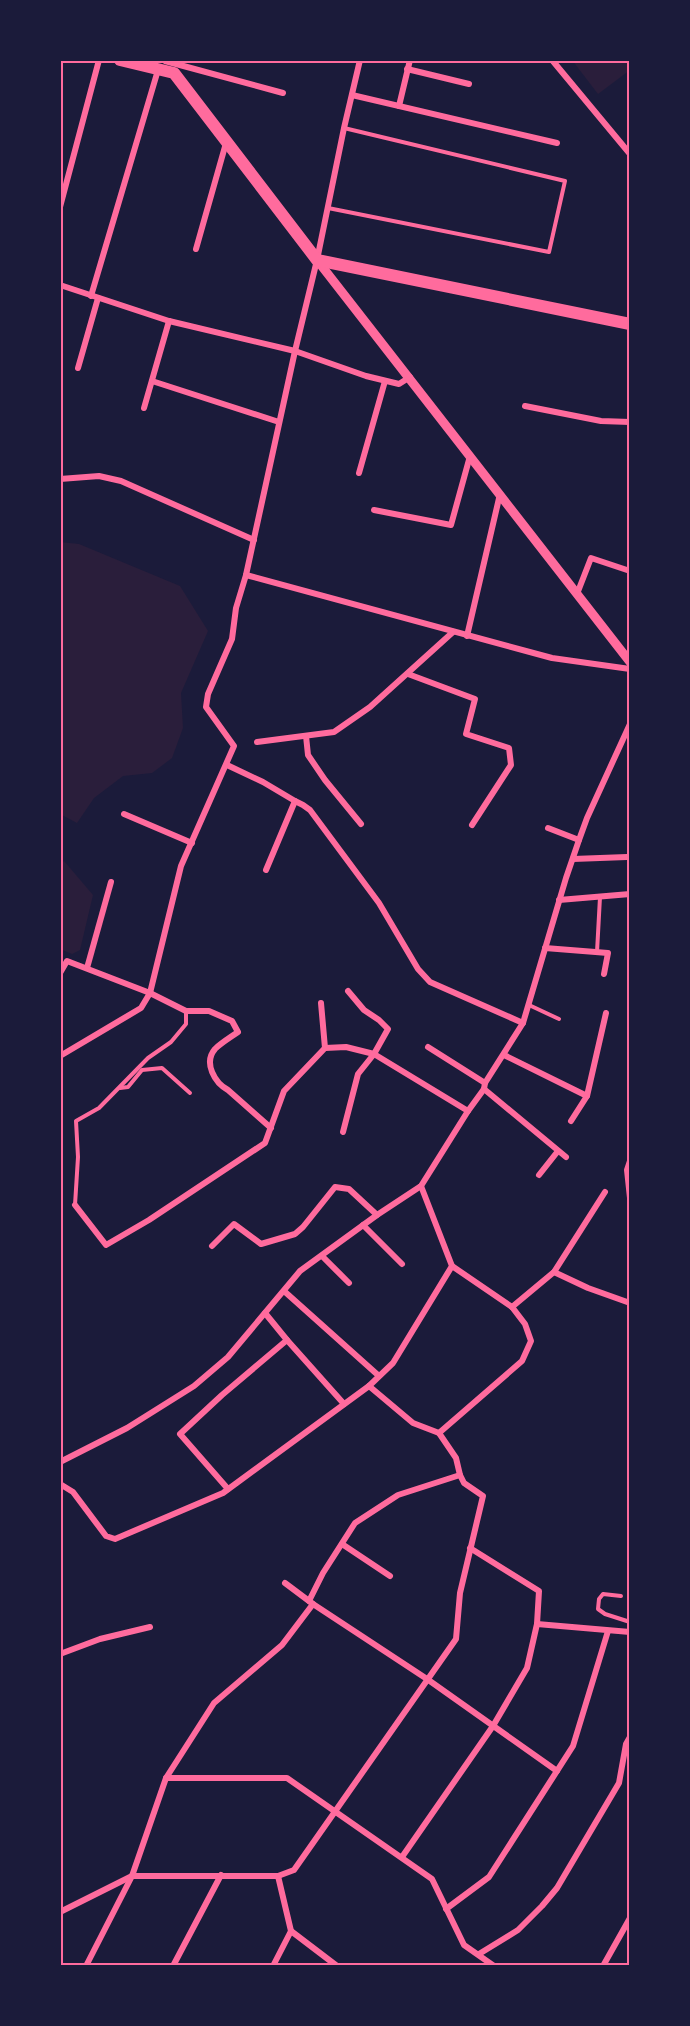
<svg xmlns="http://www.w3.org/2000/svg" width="690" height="2026" viewBox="0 0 690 2026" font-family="Merriweather,serif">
<rect width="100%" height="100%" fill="#1b1b3a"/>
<g fill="#2a1e3b">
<path d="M 572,60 L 630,60 L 630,70 L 598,94 Z"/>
<path d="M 60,542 L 79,544 L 180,586 L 208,631 L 181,693 L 183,728 L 172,758 L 152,773 L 123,776 L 94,798 L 77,823 L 60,814 Z"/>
<path d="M 64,861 L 93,895 L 80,950 L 72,954 L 60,949 L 60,865 Z"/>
</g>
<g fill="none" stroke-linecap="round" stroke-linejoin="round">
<g stroke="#ff6b9d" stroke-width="4">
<path d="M 328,208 L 549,252 L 565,181 L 344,128"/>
<path d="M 597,952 L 600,897"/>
<path d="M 529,1005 L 559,1019"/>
<path d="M 120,1088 L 128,1087 L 142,1070 L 162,1068 L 190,1093"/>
<path d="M 75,1205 L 78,1157 L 76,1121 L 99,1108 L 148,1058 L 171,1042 L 186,1024 L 186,1011"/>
<path d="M 621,1596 L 603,1594 L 599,1599 L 598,1609 L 605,1614 L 630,1622"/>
</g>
<g stroke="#ff6b9d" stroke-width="6">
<path d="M 552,60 L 630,154"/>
<path d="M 165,61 L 283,93"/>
<path d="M 407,69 L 469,84"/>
<path d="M 352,95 L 557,143"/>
<path d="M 399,106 L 410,60"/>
<path d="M 60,207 L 99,60"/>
<path d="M 196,249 L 226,143"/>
<path d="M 60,285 L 169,321 L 295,351 L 366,376 L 399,384 L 410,377"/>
<path d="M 91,296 L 158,70"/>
<path d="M 78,368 L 98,298"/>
<path d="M 152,381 L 279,422"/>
<path d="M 525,406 L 601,421 L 630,422"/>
<path d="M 144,408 L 169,321"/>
<path d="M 359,473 L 385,381"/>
<path d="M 60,479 L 99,476 L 121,481 L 254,540"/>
<path d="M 374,510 L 451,525 L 470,456"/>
<path d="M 246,575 L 552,658 L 630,669"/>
<path d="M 577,594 L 591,558 L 630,571"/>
<path d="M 467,636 L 500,494"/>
<path d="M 408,674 L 475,699 L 466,734 L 509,748 L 511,765 L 472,825"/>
<path d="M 306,736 L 308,755 L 325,780 L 361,824"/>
<path d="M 257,742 L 334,732 L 370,707 L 453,632"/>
<path d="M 227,765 L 263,782 L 295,801 L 303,805 L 310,810 L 379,903 L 418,969 L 430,982 L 523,1023"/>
<path d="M 124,814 L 192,843"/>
<path d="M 548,828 L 579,840"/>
<path d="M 573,859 L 627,857"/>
<path d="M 266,870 L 295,801"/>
<path d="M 559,900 L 630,894"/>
<path d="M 545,948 L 608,953 L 604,974"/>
<path d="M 87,968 L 111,882"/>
<path d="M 60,973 L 67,961 L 150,993 L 186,1011 L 209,1011 L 232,1021 L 238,1032 C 231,1037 221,1043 215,1049 C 203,1063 215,1083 228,1090 L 271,1128"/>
<path d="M 321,1003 L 325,1048"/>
<path d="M 428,1047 L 485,1083"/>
<path d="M 504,1055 L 587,1096"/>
<path d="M 60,1056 L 141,1008 L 150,993 L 181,866 L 234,746 L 206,707 L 208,694 L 232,639 L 236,608 L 246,575 L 295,351 L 317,260 L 344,128 L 360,60"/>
<path d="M 484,1089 L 566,1157"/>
<path d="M 571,1121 L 587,1096 L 606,1013"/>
<path d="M 343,1132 L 358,1074 L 374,1054 L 388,1029 L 379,1020 L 364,1010 L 348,991"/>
<path d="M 630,1161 L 627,1170 L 630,1198"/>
<path d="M 539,1175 L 558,1151"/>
<path d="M 75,1205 L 106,1245 L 149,1220 L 265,1143 L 284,1091 L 325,1048 L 346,1047 L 374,1054 L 468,1111"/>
<path d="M 363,1225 L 402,1264"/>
<path d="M 212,1246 L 234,1224 L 261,1244 L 295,1234 L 303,1227 L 335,1187 L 349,1189 L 377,1215"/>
<path d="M 322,1256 L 349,1283"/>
<path d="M 554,1272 L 588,1288 L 630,1303"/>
<path d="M 284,1291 L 379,1376"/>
<path d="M 512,1307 L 554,1272 L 605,1192"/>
<path d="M 265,1313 L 287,1340"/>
<path d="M 439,1433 L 522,1361 L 531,1341 L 525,1324 L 512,1307 L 452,1266"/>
<path d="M 60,1462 L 127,1428 L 194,1386 L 228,1357 L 300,1271 L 377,1215 L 421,1186 L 468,1111 L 484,1089 L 485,1083 L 523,1023 L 566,878 L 579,840 L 587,818 L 630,724"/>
<path d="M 60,1484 L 73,1492 L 106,1536 L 115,1539 L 223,1493 L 369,1386 L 393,1363 L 452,1266 L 421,1186"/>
<path d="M 228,1489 L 180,1434 L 222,1395 L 287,1340 L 344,1404"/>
<path d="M 342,1544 L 390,1576"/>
<path d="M 470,1548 L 539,1591 L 537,1624"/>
<path d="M 285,1583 L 313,1604 L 427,1679 L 557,1771"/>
<path d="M 309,1601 L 323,1573 L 355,1523 L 398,1495 L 460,1475"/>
<path d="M 60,1654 L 100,1639 L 150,1627"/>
<path d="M 166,1778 L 287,1778 L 432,1879 L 464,1945 L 494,1966"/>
<path d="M 402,1857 L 493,1726 L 527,1668 L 537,1624 L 630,1632"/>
<path d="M 278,1876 L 291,1931 L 337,1966"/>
<path d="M 446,1909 L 489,1877 L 573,1746 L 608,1631"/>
<path d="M 60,1912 L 132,1876 L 278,1876 L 294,1870 L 456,1639 L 460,1593 L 483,1496 L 464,1483 L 460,1475 L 456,1458 L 439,1433 L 413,1423 L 369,1386"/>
<path d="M 479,1954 L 518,1930 L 542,1906 L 557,1888 L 619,1783 L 626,1744 L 630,1737"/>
<path d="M 86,1966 L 132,1876 L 166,1778 L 214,1703 L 282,1645 L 313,1604"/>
<path d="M 173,1966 L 221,1875"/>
<path d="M 273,1966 L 291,1931"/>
<path d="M 603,1966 L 630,1918"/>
</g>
<path stroke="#ff6b9d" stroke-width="9" d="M 317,260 L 630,662"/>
<path stroke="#ff6b9d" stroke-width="12" d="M 120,60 L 174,73 L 317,260 L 630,324"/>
</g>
<rect width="690" height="2026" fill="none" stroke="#1b1b3a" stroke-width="123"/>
<rect x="62" y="62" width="566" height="1902" fill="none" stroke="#ff6b9d" stroke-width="2"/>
</svg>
